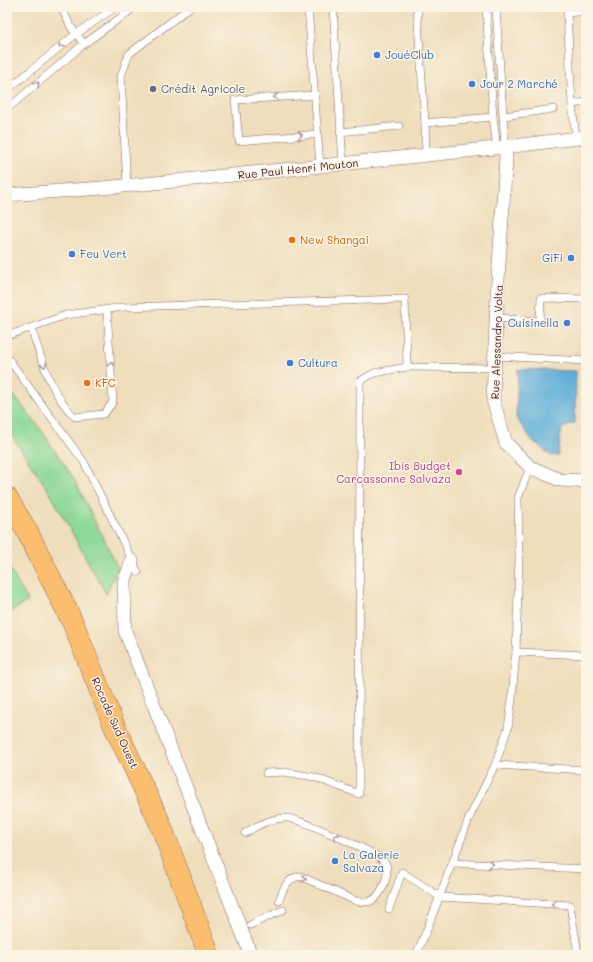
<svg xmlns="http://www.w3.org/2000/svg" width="593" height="962" viewBox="0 0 593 962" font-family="Mali,sans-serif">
<rect width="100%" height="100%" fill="#fcf5e5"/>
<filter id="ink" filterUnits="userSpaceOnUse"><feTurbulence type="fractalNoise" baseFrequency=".025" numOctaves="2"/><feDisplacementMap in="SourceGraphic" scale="8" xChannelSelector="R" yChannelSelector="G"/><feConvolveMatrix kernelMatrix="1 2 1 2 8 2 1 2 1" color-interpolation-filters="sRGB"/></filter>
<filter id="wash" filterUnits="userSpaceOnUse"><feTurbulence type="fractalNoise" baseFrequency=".012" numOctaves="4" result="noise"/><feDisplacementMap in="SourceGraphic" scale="16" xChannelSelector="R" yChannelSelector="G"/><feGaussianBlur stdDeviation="0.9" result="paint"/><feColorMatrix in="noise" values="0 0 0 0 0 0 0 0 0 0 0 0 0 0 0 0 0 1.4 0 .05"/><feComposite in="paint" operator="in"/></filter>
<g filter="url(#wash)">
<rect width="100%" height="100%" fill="#efdebc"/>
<g fill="#8dd997" stroke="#6c7c61">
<path d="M 7,387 L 39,427 L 74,479 L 118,568 L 106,594 L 50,493 L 7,428 Z"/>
<path d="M 7,564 L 28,601 L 7,614 Z"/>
</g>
<path fill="#5eafd9" stroke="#546782" d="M 518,369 L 576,371 L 575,423 L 562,428 L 558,456 L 550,455 L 532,440 L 516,418 Z"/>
</g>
<g filter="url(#ink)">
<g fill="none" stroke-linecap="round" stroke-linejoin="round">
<g stroke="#84625e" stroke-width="8">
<g id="service">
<path d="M 61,7 L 71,27 L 84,44"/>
<path d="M 308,7 L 320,166"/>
<path d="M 333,7 L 343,164"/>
<path d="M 417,7 L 425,123 L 493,117"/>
<path d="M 486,7 L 493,117 L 497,148"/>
<path d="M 496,7 L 505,147"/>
<path d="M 7,90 L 76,34 L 116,7"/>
<path d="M 315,95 L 235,100 L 239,141 L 318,134"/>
<path d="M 572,104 L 567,13 L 586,11"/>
<path d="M 7,109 L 84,44 L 135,7"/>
<path d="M 504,116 L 553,109"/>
<path d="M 425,123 L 426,155"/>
<path d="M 340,132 L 399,126"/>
<path d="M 576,138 L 572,104 L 586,102"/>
<path d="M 127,186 L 121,76 L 129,54 L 190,7"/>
<path d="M 496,318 L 540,321 L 541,298 L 586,299"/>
<path d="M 31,328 C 42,359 50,394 75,417 L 104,414 L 113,402 L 107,310"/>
<path d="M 7,336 L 66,315 L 124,307 L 405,299 L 407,367 L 374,373 L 360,381 L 359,794 L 314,777 L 285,772 L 266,773"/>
<path d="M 494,356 L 586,361"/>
<path d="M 7,357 L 84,462 L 138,572"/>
<path d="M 407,367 L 494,368"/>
<path d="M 516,652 L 586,655"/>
<path d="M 495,765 L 586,770"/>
<path d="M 245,833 C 258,825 271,818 287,818 C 298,818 377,853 384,861 C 392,871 382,896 371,901 C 366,903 361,902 356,901 L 300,876 C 286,879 283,889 279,901"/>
<path d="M 453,863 L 586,869"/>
<path d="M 389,909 L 402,872 L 440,897 L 570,905 L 577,947 L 576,955"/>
<path d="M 250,925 L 283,910"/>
<path d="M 416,955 L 428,927 L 470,816 L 495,765 L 508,728 L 512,699 L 516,652 L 519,558 L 518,498 L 530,467"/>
</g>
</g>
<g stroke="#84625e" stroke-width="14">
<g id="minor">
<path d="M 505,147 L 506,158 L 497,295 L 493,400 L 506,443 L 530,467 L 560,480 L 586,481"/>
<path d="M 7,195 L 102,188 L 165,182 L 505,147 L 586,137"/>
<path d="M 132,561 L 124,582 L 125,631 L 251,955"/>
</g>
</g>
<g stroke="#84625e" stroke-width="22">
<path id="primary" d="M 7,498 L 27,531 L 73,623 L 113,723 L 160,823 L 209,955"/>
</g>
<use href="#service" stroke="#fff" stroke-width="7"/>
<use href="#minor" stroke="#fff" stroke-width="13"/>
<use href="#primary" stroke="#fabe6e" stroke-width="21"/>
</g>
<defs><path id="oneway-chevron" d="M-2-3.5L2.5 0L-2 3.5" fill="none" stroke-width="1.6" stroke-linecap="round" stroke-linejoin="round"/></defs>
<g stroke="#ae9aa0">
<use href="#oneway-chevron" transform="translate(61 45) rotate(141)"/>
<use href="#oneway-chevron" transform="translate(37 84) rotate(-40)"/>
<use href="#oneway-chevron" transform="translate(276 97) rotate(177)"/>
<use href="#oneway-chevron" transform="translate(300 135) rotate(-5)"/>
<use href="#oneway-chevron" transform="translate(111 364) rotate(-94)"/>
<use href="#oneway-chevron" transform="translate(44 365) rotate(71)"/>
<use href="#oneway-chevron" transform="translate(336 837) rotate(-156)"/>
<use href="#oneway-chevron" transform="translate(491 864) rotate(3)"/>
<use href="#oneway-chevron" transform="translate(304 879) rotate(13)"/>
<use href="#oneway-chevron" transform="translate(554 904) rotate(-177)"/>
</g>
</g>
<g fill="#3f7fe0" stroke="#fcf5e5" stroke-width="1.5">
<circle cx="377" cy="55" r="4"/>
<circle cx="472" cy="84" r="4"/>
<circle cx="72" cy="254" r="4"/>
<circle cx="571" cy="258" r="4"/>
<circle cx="567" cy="323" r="4"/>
<circle cx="290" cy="363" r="4"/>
<circle cx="335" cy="861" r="4"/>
</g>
<circle fill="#5c6f8a" stroke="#fcf5e5" stroke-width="1.5" cx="153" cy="89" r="4"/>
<g fill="#e8710a" stroke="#fcf5e5" stroke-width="1.5">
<circle cx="292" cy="240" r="4"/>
<circle cx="87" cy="383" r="4"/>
</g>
<circle fill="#d1479c" stroke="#fcf5e5" stroke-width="1.5" cx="459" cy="472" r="4"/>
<g text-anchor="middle" stroke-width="3" stroke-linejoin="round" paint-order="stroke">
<g font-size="11" fill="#366cbe" stroke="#fcf5e5" text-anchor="start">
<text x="385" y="59">JouéClub</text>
<text x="480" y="88">Jour 2 Marché</text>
<text x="80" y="258">Feu Vert</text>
<text x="563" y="262" text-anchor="end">GiFi</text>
<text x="559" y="327" text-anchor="end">Cuisinella</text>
<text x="298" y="367">Cultura</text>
<text x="343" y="859">La Galerie<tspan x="343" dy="13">Salvaza</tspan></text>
</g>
<g font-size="11" fill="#4e5e75" stroke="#fcf5e5" text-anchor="start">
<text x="161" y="93">Crédit Agricole</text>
</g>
<g font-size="11" fill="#4a1f2b" stroke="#fcf5e5">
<text transform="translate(298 169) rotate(-6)" y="4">Rue Paul Henri Mouton</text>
<text transform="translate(497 342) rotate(-88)" y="4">Rue Alessandro Volta</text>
<text transform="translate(115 723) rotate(66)" y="4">Rocade Sud Ouest</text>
</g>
<g font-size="11" fill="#c56008" stroke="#fcf5e5" text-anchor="start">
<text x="300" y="244">New Shangai</text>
<text x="95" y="387">KFC</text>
</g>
<g font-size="11" fill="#b23c85" stroke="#fcf5e5" text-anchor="end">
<text x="451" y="470">Ibis Budget<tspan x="451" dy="13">Carcassonne Salvaza</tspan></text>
</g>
</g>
<rect width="593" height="962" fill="none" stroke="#fcf5e5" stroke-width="24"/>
</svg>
